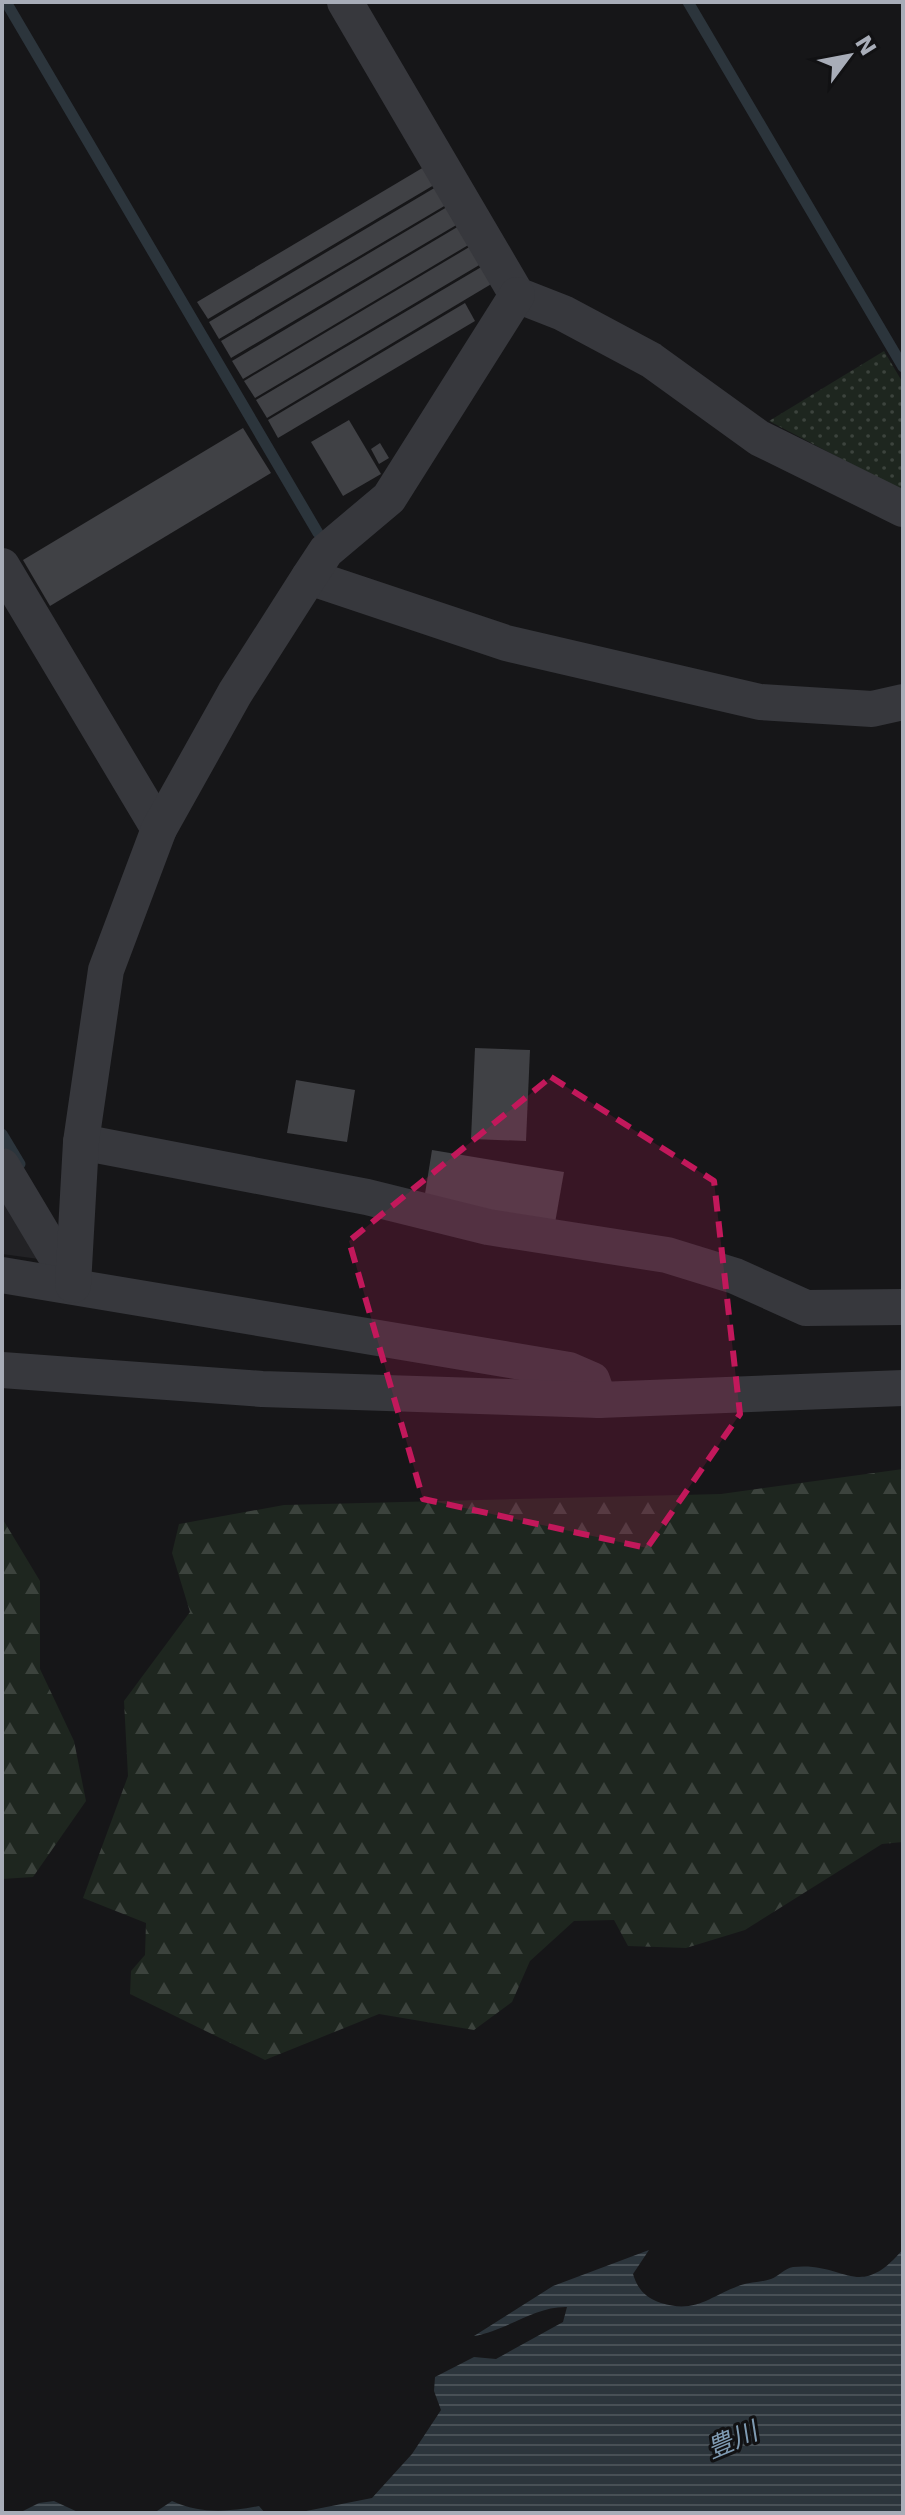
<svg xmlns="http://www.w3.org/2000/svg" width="905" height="2515" viewBox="0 0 905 2515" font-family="'DejaVu Sans','Noto Sans JP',sans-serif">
<defs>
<pattern id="grass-dots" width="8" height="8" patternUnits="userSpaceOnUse" patternTransform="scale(2)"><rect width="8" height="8" fill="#1e261f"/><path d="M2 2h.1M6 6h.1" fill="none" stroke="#3c433d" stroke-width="1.8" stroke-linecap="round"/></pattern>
<pattern id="forest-firs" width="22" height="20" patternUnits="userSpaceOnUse" patternTransform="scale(2)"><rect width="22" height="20" fill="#1e261f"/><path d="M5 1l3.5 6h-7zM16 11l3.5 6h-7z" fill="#3c433d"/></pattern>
<pattern id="water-rules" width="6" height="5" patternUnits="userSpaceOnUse" patternTransform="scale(2)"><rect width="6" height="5" fill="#2c353c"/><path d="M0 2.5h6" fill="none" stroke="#485056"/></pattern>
</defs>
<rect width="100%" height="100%" fill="#161618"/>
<path fill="#222225" d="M 2,1186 L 46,1260 L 2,1254 Z"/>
<path fill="url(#grass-dots)" d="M 884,351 L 903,383 L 903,491 L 769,421 Z"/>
<g fill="url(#forest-firs)">
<path d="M 903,1469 L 903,1842 L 882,1844 L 745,1930 L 686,1948 L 628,1946 L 614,1920 L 574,1921 L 530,1961 L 512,2002 L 474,2030 L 379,2014 L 265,2060 L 130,1994 L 131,1971 L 145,1955 L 146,1923 L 83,1898 L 128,1776 L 124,1701 L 190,1612 L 172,1553 L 179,1524 L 284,1505 L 721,1494 Z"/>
<path d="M 2,1518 L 40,1581 L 40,1669 L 74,1741 L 86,1801 L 33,1877 L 2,1879 Z"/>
</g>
<g fill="url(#water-rules)">
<path d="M 903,2249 L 903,2513 L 296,2513 L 372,2498 L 412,2454 L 441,2410 L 434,2391 L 435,2377 L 474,2357 L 496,2359 L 563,2322 L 567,2307 C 535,2306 506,2331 474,2336 L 553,2286 L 649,2250 L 633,2274 C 638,2290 645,2297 661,2303 C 696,2314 710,2296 741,2285 C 751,2282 762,2282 771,2279 C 779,2276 785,2268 793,2267 C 846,2261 858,2303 903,2249 Z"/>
<path d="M 54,2501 L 80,2513 L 19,2513 L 39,2503 Z"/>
<path d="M 172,2501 C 201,2514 228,2512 259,2506 L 265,2513 L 144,2513 L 157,2511 Z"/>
</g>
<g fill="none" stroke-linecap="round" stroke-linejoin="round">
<g stroke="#2c353c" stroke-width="11">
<path d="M 6,2 L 318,533"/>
<path d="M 688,2 L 903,367"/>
<path d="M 2,1134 L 20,1164"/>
</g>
</g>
<g fill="#404145">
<path d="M 424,167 L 434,185 L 208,319 L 197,302 Z"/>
<path d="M 436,187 L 446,205 L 219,339 L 209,322 Z"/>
<path d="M 447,207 L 458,224 L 231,358 L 221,341 Z"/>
<path d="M 459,226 L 470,244 L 243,379 L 232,361 Z"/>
<path d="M 471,246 L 481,264 L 255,398 L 244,381 Z"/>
<path d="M 483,266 L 493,283 L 267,418 L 256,400 Z"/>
<path d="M 465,303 L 475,321 L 278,438 L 268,420 Z"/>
<path d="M 349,420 L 381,474 L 343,496 L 311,442 Z"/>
<path d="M 243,428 L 271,473 L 50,606 L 23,560 Z"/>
<path d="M 380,443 L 389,458 L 379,464 L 371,449 Z"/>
<path d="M 475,1048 L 530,1050 L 526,1141 L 471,1139 Z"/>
<path d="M 296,1080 L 355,1090 L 347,1142 L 287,1133 Z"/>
<path d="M 432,1150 L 564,1172 L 555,1223 L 424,1200 Z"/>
</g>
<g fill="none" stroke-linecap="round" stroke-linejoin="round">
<g stroke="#37383d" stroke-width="36">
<path d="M 345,2 L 517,295 L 563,313 L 651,360 L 759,438 L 903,509"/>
<path d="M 2,566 L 159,829"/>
<path d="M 309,577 L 506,643 L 760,702 L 872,709 L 903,702"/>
<path d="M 81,1142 L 367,1197 L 488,1227 L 667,1255 L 735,1276 L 806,1308 L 903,1307"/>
<path d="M 2,1166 L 73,1285"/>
<path d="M 2,1275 L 569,1370 L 592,1380 L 599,1400"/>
<path d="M 73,1285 L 81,1142 L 106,970 L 159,829 L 235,693 L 309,577 L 326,551 L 389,498 L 517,295"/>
<path d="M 2,1370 L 262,1389 L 599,1400 L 903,1388"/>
</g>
</g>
<path fill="#c2185b" fill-opacity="0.2" stroke="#c2185b" stroke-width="6" stroke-dasharray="16 10" stroke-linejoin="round" d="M 551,1077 L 714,1181 L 740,1414 L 647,1548 L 423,1499 L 349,1241 Z"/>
<g text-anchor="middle" stroke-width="6" stroke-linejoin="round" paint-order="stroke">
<g font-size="26" font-style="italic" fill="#7f9bb3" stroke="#111113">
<text transform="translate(732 2440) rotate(-23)" y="9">豊川</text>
</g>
</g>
<rect width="905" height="2515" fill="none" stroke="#a8adb8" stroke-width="8"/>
<g transform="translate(849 56) rotate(58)" stroke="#111113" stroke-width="6" paint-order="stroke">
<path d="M0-6L14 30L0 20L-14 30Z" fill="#a8adb8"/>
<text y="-12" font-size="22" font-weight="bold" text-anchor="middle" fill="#a8adb8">N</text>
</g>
</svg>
